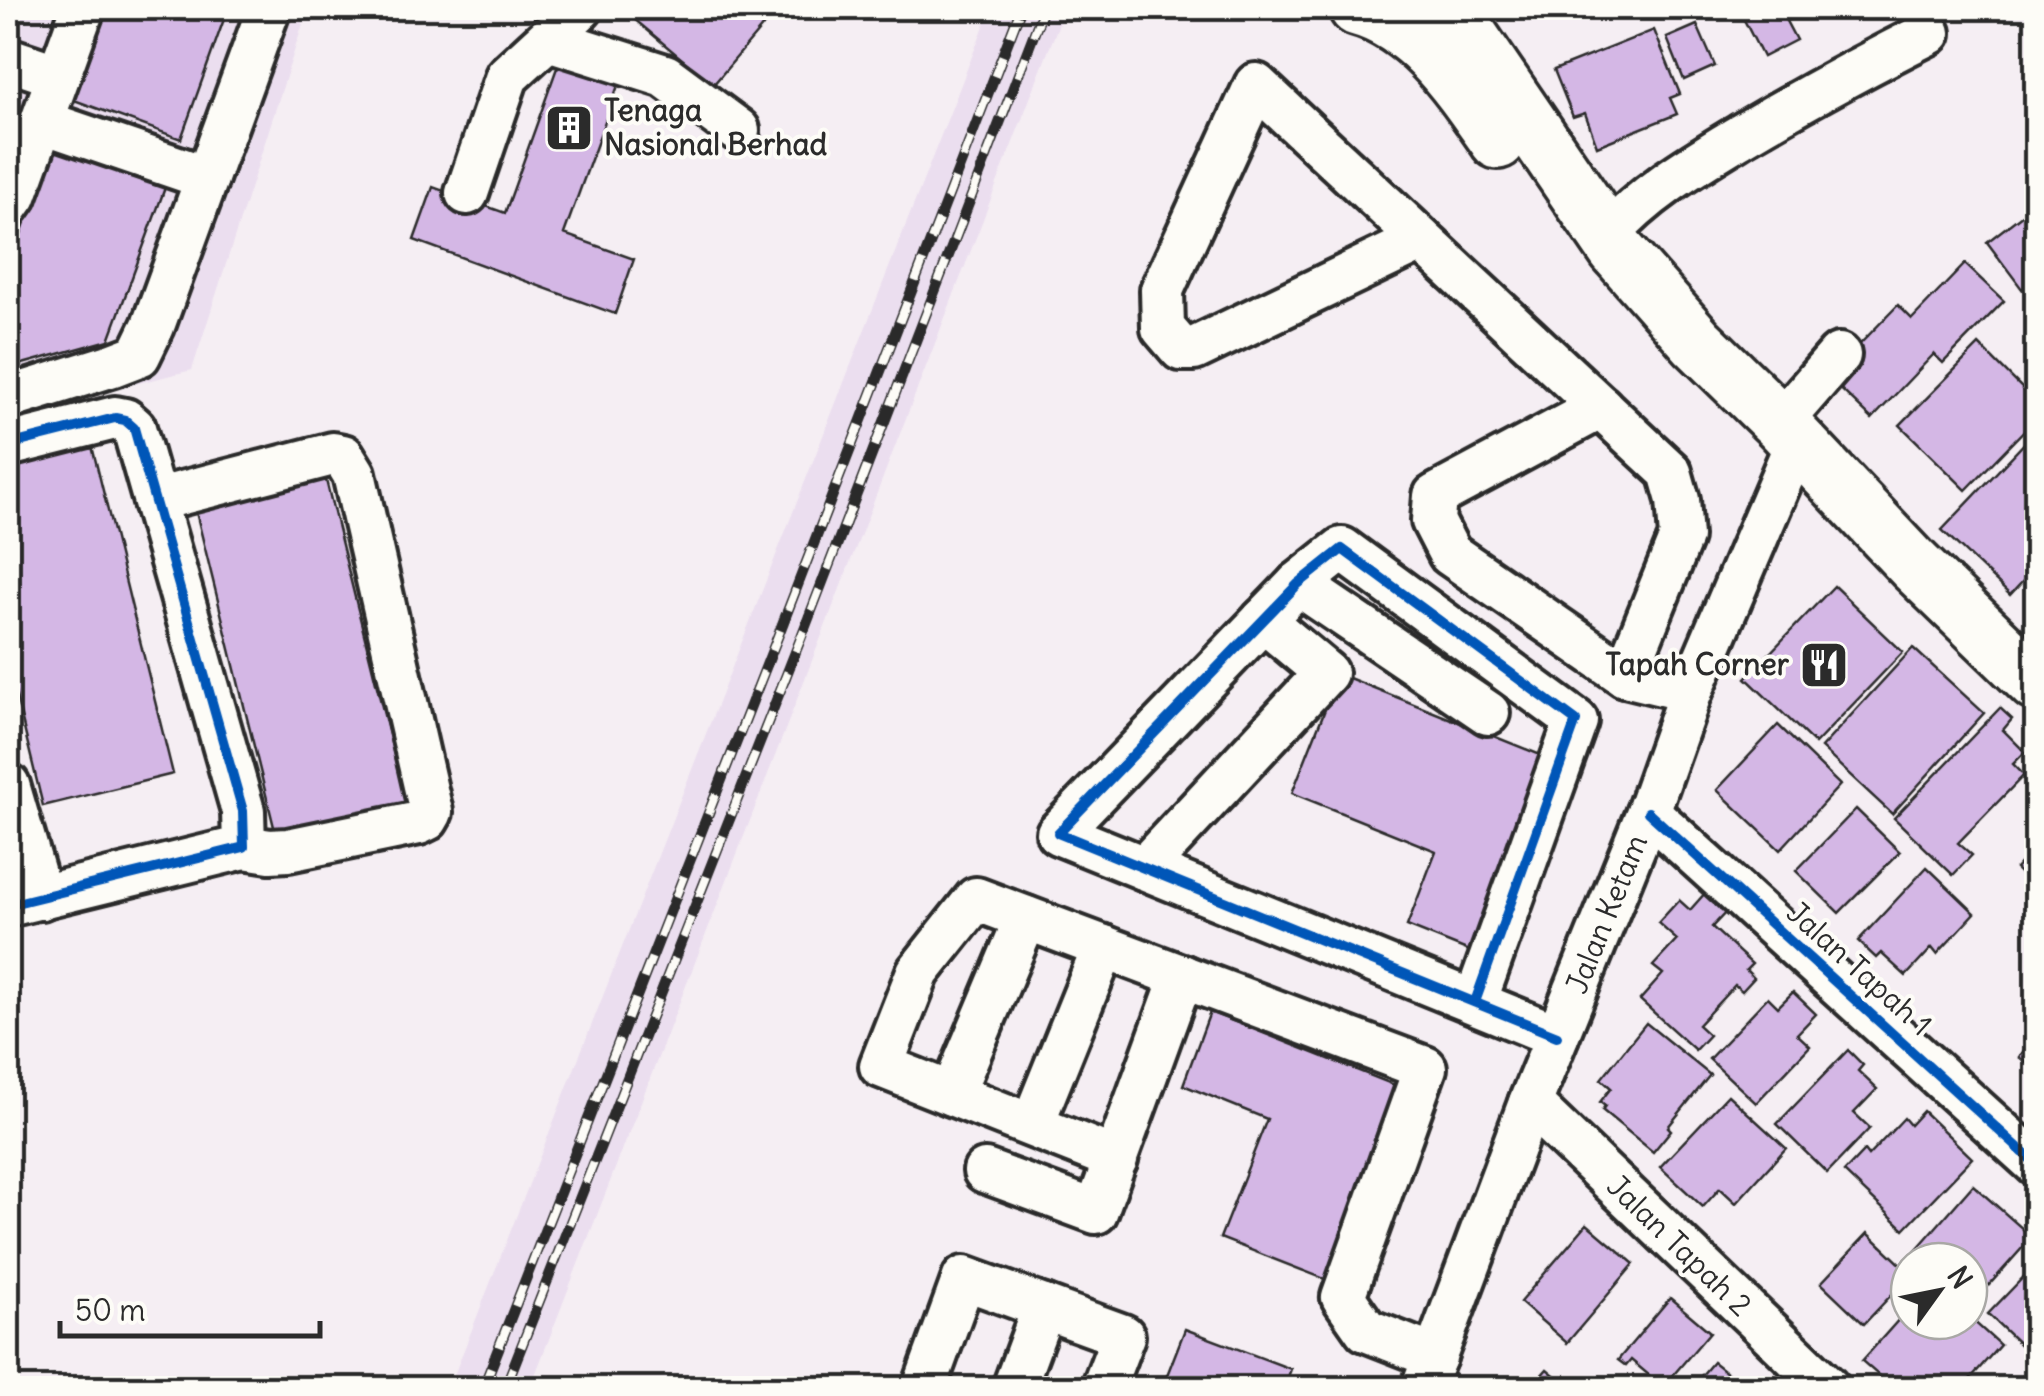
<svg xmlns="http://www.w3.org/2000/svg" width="2044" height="1396" viewBox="0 0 2044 1396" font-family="Delius,sans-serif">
<rect width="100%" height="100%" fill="#f5eef3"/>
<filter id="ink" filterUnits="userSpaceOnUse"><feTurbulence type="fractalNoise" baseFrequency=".01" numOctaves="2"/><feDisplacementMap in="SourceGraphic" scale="20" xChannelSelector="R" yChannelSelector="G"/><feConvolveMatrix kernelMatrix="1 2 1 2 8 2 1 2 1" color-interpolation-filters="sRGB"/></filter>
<g filter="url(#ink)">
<g fill="#ebdeef">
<path d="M 8,8 L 308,8 L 192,370 L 8,415 Z"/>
<path d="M 991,8 L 1065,8 L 530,1388 L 449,1388 Z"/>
</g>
<g fill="#d4b7e5" stroke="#2b2b2b" stroke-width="2.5">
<path d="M 95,8 L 228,8 L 181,139 L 63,96 Z"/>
<path d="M 621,8 L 743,8 L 764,25 L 713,85 Z"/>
<path d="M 1548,8 L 1587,8 L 1555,22 Z"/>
<path d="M 1738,8 L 1811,8 L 1786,21 L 1796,40 L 1763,57 Z"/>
<path d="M 1697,25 L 1715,66 L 1684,80 L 1667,38 Z"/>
<path d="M 1654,30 L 1680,94 L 1670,98 L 1677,114 L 1597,146 L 1585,113 L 1573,117 L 1554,70 Z"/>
<path d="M 564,48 L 624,69 L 564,234 L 634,259 L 615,314 L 414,240 L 433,187 L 505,213 Z"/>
<path d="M 52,143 L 166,185 L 109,340 L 8,368 L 8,240 L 20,237 Z"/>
<path d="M 2036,204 L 2036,277 L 2022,289 L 1987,242 Z"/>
<path d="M 1965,264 L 2004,301 L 1943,363 L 1934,354 L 1872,419 L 1828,377 L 1898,305 L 1912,319 Z"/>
<path d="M 1979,345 L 2036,402 L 2036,418 L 1966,490 L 1900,425 Z"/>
<path d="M 2036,431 L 2036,567 L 2010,595 L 1942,530 Z"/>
<path d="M 90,438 L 173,774 L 43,806 L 8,663 L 8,458 Z"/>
<path d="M 323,468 L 406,804 L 276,835 L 193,500 Z"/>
<path d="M 1834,586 L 1903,652 L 1815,744 L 1746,678 Z"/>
<path d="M 1913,648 L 1984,713 L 1892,814 L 1821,748 Z"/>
<path d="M 1339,674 L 1548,758 L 1472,952 L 1407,926 L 1436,851 L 1292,793 Z"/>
<path d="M 2000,708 L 2012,719 L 2003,730 L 2025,752 L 2013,764 L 2024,775 L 1958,843 L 1972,855 L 1953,875 L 1894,818 Z"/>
<path d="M 1778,725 L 1840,785 L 1780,850 L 1717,790 Z"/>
<path d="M 1856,809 L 1900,852 L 1839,913 L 1796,871 Z"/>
<path d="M 2036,846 L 2036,889 L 2015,869 Z"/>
<path d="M 1927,867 L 1975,913 L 1937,954 L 1932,948 L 1906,976 L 1881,953 L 1876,958 L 1858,941 Z"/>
<path d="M 1706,892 L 1727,911 L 1712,927 L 1752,964 L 1746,970 L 1754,978 L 1742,991 L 1735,985 L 1698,1025 L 1709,1035 L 1695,1050 L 1640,1000 L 1663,974 L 1653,966 L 1677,940 L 1658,923 L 1679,900 L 1690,910 Z"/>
<path d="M 1793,992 L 1816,1014 L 1797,1034 L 1810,1046 L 1756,1103 L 1709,1059 L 1768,997 L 1778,1007 Z"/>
<path d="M 1210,1012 L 1407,1090 L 1332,1282 L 1220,1238 L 1267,1119 L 1183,1085 Z"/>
<path d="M 1646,1023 L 1710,1075 L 1668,1127 L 1671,1130 L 1653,1152 L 1602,1110 L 1605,1106 L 1600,1102 L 1611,1088 L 1601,1079 Z"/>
<path d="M 2036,1035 L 2036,1071 L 2019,1057 Z"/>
<path d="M 1848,1050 L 1863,1065 L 1858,1071 L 1877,1089 L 1854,1113 L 1870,1128 L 1827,1173 L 1777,1124 Z"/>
<path d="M 1728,1095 L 1786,1148 L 1736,1203 L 1720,1188 L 1703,1207 L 1660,1167 Z"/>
<path d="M 1923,1111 L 1972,1158 L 1904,1229 L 1844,1172 L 1864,1151 L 1868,1156 L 1904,1118 L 1910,1125 Z"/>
<path d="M 1973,1185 L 2032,1237 L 1974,1302 L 1969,1297 L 1969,1261 L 1929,1261 L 1916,1250 Z"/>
<path d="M 1587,1224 L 1634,1264 L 1567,1343 L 1520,1302 Z"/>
<path d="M 1868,1233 L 1909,1272 L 1909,1276 L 1864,1324 L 1821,1283 Z"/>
<path d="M 2036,1264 L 2036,1353 L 2033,1357 L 1988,1314 Z"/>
<path d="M 1670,1298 L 1710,1332 L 1663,1387 L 1631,1360 L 1626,1366 L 1618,1360 Z"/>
<path d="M 1909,1308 L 1909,1321 L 1969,1321 L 1969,1317 L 2000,1345 L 1962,1388 L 1893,1388 L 1862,1361 Z"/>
<path d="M 1185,1329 L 1291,1369 L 1284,1388 L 1162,1388 Z"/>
<path d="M 1713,1362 L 1746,1388 L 1691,1388 Z"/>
<path d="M 1547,1369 L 1570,1388 L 1521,1388 L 1526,1382 L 1531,1387 Z"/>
</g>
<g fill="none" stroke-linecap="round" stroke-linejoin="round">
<g stroke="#2b2b2b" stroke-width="50">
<g id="minor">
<path d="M 548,39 L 665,76 L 738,130"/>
<path d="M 8,59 L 58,76"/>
<path d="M 43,122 L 207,178"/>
<path d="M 467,193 L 507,76 L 581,8"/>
<path d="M 8,206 L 15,196 L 83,8"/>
<path d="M 1607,236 C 1647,191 1696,163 1747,132 C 1807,97 1867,64 1929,33"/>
<path d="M 1421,240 L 1194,349 L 1181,349 L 1163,328 L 1162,290 L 1256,85 L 1670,472 L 1678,500 L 1681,537 L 1625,675"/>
<path d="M 8,398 L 113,365 L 139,355 L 153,326 L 269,8"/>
<path d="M 1601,407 L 1435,496 L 1433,521 L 1450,554 L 1625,675 L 1691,691"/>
<path d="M 1780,423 L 1839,355"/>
<path d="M 8,445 L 115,418 L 125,420 L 134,428 L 243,811 L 244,847 L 8,905"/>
<path d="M 155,500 L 333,454 L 343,456 L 354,474 L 431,812 L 427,819 L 419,823 L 288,850 L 270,851 L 244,847"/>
<path d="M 1298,584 L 1488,713"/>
<path d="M 8,785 L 41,898"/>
<path d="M 1648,812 L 2036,1164"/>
<path d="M 1144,868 L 1326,673 L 1263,620"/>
<path d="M 1475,1002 L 1576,721 L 1342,549 L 1298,584 L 1058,833 L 1557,1036"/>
<path d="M 952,1094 L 1026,918"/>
<path d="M 1530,1103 L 1828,1388"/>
<path d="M 1032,1125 L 1104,947"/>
<path d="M 1116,1159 L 881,1066 L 918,972 L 976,899 L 1425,1068 L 1343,1297 L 1366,1330 L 1435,1357"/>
<path d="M 985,1171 L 1096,1212 L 1182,976"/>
<path d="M 924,1388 L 964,1278 L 1123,1336 L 1103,1388"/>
<path d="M 1014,1388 L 1044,1307"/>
<path d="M 1423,1388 L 1530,1103 L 1648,812 L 1691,691 L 1797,442"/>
</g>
</g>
<g stroke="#2b2b2b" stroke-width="62">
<g id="major">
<path d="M 1357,8 C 1421,25 1462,90 1498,141"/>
<path d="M 1437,8 L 1449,15 L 1472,39 L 1616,250 L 1697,342 L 1780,423 L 1914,565 L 2036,683"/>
</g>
</g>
<use href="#minor" stroke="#fdfcf7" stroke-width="42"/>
<use href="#major" stroke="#fdfcf7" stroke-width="55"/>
<g stroke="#2b2b2b" stroke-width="11">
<g id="rail">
<path d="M 483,1388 L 776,641 L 1021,8"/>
<path d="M 505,1388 L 799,643 L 1044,8"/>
</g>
</g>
<use href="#rail" stroke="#fdfcf7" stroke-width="8" stroke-dasharray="22" stroke-linecap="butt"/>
<g stroke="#fdfcf7" stroke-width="16">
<g id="cycleway">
<path d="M 8,445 L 115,418 L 125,420 L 134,428 L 243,811 L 244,847 L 8,905"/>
<path d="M 1648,812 L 2036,1164"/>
<path d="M 1475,1002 L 1576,721 L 1342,549 L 1298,584 L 1058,833 L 1557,1036"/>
</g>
</g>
<use href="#cycleway" stroke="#0057b8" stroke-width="10"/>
</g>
</g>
<defs>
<g id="building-square" transform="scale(2.5)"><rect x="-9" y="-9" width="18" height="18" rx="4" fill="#2b2b2b" stroke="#fdfcf7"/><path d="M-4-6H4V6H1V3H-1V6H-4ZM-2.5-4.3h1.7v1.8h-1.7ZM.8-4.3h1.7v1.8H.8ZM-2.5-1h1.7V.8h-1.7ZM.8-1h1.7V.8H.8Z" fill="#fff"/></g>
<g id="restaurant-square" transform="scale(2.5)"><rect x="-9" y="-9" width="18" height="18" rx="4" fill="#2b2b2b" stroke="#fdfcf7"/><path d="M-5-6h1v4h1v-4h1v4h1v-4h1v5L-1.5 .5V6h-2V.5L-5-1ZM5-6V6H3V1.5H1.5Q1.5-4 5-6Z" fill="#fff"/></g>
</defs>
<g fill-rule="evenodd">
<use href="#building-square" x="569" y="128"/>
<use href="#restaurant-square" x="1824" y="665"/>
</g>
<g text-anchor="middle" stroke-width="8" stroke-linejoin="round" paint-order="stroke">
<g font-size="30" font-weight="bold" fill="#2b2b2b" stroke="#fdfcf7" text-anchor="start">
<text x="604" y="121">Tenaga<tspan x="604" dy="34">Nasional Berhad</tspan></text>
<text x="1789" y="675" text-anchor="end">Tapah Corner</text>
</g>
<g font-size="30" fill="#2b2b2b" stroke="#fdfcf7">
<text transform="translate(1607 914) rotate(-68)" y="10">Jalan Ketam</text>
<text transform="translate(1859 969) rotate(42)" y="10">Jalan Tapah 1</text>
<text transform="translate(1679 1246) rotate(44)" y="10">Jalan Tapah 2</text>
</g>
</g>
<rect width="2044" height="1396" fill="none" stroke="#fdfcf7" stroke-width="40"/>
<rect x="20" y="20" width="2004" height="1356" fill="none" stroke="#2b2b2b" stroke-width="4" filter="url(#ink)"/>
<g transform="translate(1939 1291) rotate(57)"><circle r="48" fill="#fdfcf7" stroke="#a9a8a5" stroke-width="2.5"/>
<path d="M0-8L18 38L0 25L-18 38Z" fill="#2b2b2b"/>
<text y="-15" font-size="28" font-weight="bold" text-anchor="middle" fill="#2b2b2b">N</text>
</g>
<path d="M60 1321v15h260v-15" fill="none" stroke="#2b2b2b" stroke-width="5"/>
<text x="75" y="1321" font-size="30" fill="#2b2b2b" stroke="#fdfcf7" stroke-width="8" paint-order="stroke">50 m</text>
</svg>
